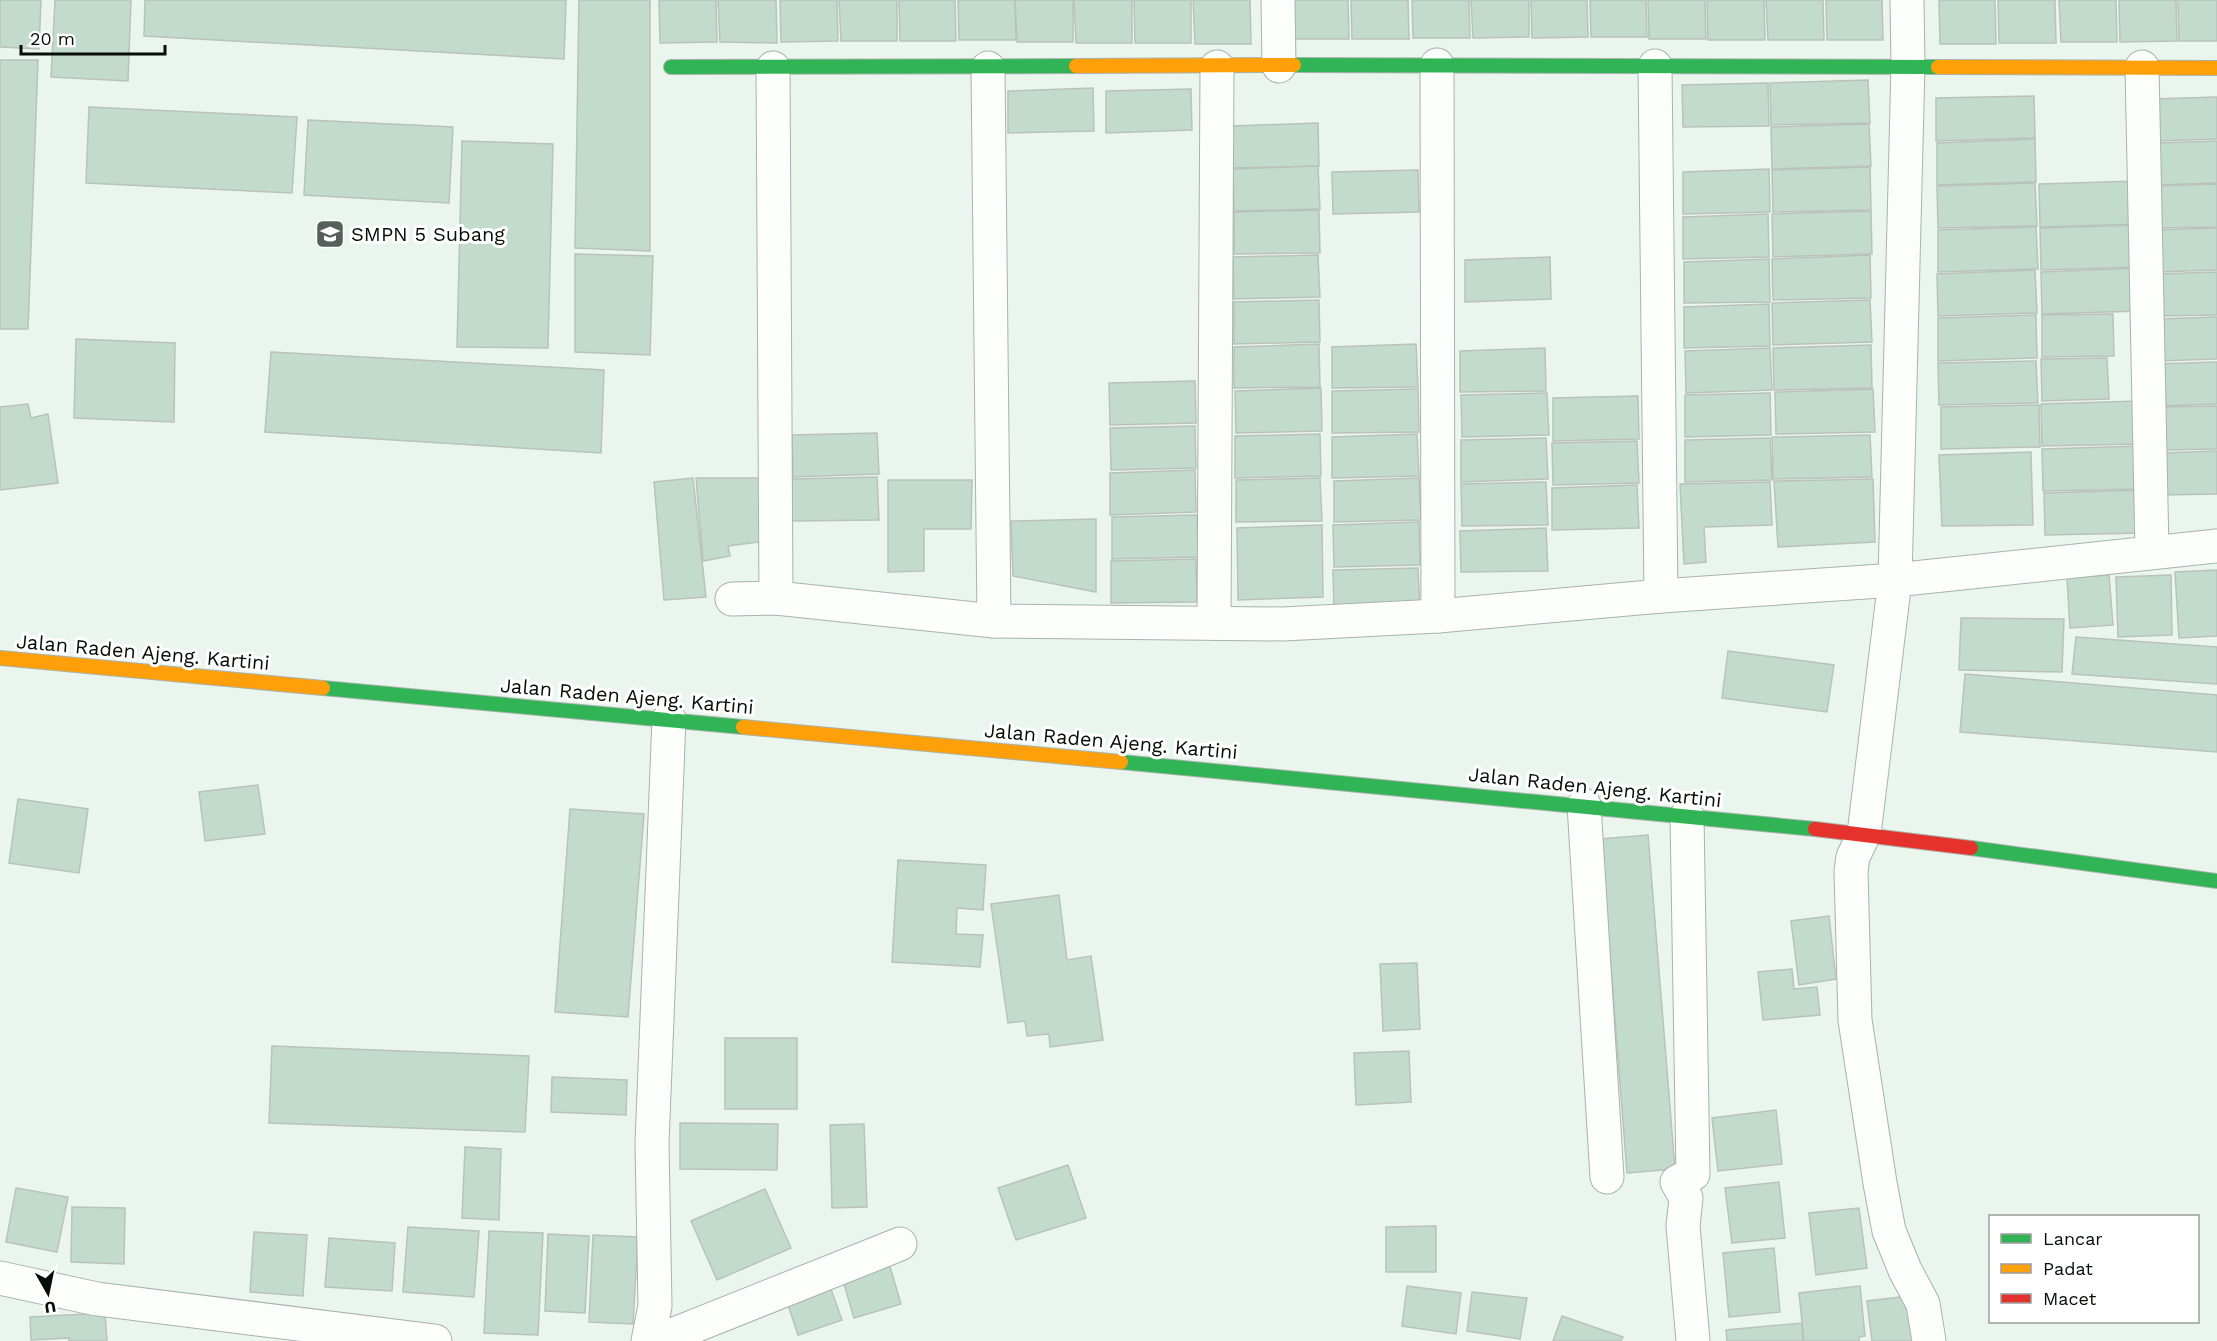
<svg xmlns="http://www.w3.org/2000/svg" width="2217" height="1341" viewBox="0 0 2217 1341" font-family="'Work Sans',sans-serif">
<rect width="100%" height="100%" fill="#e9f5ed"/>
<g fill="#c3dbcd" stroke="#b9c2bc" stroke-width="1.5">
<path d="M 0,0 L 41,0 L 39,49 L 0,47 Z"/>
<path d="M 55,0 L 131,0 L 128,81 L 51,77 Z"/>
<path d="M 145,0 L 566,0 L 564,59 L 144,36 Z"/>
<path d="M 579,0 L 650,0 L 650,251 L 575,248 Z"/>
<path d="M 659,0 L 716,0 L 717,42 L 660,43 Z"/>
<path d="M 718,0 L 776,0 L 777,43 L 720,42 Z"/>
<path d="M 780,0 L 837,0 L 838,41 L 781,42 Z"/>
<path d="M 839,0 L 897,0 L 897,41 L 841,41 Z"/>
<path d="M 899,0 L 955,0 L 956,41 L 900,41 Z"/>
<path d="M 958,0 L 1015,0 L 1016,40 L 959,40 Z"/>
<path d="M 1015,0 L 1073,0 L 1073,42 L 1017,42 Z"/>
<path d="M 1074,0 L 1132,0 L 1132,43 L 1076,43 Z"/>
<path d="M 1134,0 L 1191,0 L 1191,43 L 1135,43 Z"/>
<path d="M 1193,0 L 1250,0 L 1251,44 L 1195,44 Z"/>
<path d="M 1292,0 L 1348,0 L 1349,39 L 1293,39 Z"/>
<path d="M 1351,0 L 1408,0 L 1409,39 L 1352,39 Z"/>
<path d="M 1412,0 L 1469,0 L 1470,38 L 1413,38 Z"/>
<path d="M 1471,0 L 1529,0 L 1529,37 L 1473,38 Z"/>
<path d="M 1531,0 L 1587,0 L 1588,37 L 1532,38 Z"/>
<path d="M 1590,0 L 1646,0 L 1647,37 L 1591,37 Z"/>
<path d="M 1648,0 L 1705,0 L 1706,39 L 1649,39 Z"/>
<path d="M 1707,0 L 1764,0 L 1765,40 L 1708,40 Z"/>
<path d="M 1766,0 L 1823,0 L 1824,40 L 1768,40 Z"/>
<path d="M 1826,0 L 1882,0 L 1883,40 L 1827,40 Z"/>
<path d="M 1939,0 L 1995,0 L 1996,44 L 1940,44 Z"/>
<path d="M 1998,0 L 2055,0 L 2056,43 L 1999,43 Z"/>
<path d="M 2059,0 L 2116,0 L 2117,42 L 2061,42 Z"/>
<path d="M 2119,0 L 2176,0 L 2177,41 L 2120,42 Z"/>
<path d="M 2178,0 L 2217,0 L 2217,41 L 2179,41 Z"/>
<path d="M 0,60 L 38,60 L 28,329 L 0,329 Z"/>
<path d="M 1868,80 L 1870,123 L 1771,125 L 1770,83 Z"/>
<path d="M 1768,83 L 1769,126 L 1683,127 L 1682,85 Z"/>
<path d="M 1093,88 L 1094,131 L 1008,133 L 1008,91 Z"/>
<path d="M 1191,89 L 1192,130 L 1106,133 L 1106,91 Z"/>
<path d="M 2034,96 L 2035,138 L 1936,141 L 1936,98 Z"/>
<path d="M 2217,97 L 2217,139 L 2156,141 L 2155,99 Z"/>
<path d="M 89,107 L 297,117 L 292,193 L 86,183 Z"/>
<path d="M 308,120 L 453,127 L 449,203 L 304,195 Z"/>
<path d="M 1318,123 L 1319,166 L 1233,168 L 1233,126 Z"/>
<path d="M 1869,124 L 1871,166 L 1772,169 L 1771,127 Z"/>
<path d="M 2035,139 L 2036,182 L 1937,185 L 1937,143 Z"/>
<path d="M 462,141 L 553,144 L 548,348 L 457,347 Z"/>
<path d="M 2217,141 L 2217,183 L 2157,185 L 2156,143 Z"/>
<path d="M 1318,166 L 1320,209 L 1234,211 L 1233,169 Z"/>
<path d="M 1870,167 L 1871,210 L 1773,212 L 1772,170 Z"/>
<path d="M 1769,169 L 1770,212 L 1683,214 L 1683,172 Z"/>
<path d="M 1418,170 L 1419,212 L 1333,214 L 1332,172 Z"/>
<path d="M 2138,181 L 2140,224 L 2040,227 L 2039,184 Z"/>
<path d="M 2035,183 L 2037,226 L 1938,228 L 1937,186 Z"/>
<path d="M 2217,184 L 2217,227 L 2158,228 L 2157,186 Z"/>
<path d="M 1319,210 L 1320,253 L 1234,254 L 1234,212 Z"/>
<path d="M 1871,211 L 1872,254 L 1773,257 L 1772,214 Z"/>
<path d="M 1768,214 L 1769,257 L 1683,259 L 1683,217 Z"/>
<path d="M 2138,225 L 2140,267 L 2041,270 L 2040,228 Z"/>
<path d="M 2036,227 L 2038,269 L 1938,272 L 1938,230 Z"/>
<path d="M 2217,228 L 2217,270 L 2158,272 L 2157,230 Z"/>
<path d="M 575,254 L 653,256 L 650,355 L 575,352 Z"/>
<path d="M 1318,255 L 1320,297 L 1234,299 L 1233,257 Z"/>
<path d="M 1870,255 L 1871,298 L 1773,300 L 1772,259 Z"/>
<path d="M 1550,257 L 1551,299 L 1465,302 L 1465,260 Z"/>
<path d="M 1769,259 L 1770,302 L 1684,303 L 1684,262 Z"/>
<path d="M 2139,268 L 2140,311 L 2042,314 L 2041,272 Z"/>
<path d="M 2035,270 L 2037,313 L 1938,316 L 1937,274 Z"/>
<path d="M 2217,272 L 2217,315 L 2158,316 L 2157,274 Z"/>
<path d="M 1319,300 L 1320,342 L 1234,344 L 1234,302 Z"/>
<path d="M 1870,300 L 1872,342 L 1773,345 L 1772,303 Z"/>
<path d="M 1769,304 L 1770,346 L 1684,348 L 1684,307 Z"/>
<path d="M 2113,314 L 2114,356 L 2042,357 L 2042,315 Z"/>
<path d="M 2036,315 L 2037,358 L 1938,361 L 1938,318 Z"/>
<path d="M 2217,317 L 2217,359 L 2158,361 L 2157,319 Z"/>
<path d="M 76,339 L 175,343 L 174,422 L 74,418 Z"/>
<path d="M 1319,344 L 1320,387 L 1234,388 L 1234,347 Z"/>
<path d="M 1416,344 L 1418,387 L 1332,388 L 1332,347 Z"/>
<path d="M 1871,345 L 1872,388 L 1774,390 L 1773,348 Z"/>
<path d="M 1545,348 L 1546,391 L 1460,392 L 1460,351 Z"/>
<path d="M 1770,348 L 1772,390 L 1686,393 L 1685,351 Z"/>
<path d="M 271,352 L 604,370 L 601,453 L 265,432 Z"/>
<path d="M 2107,358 L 2109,399 L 2042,401 L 2041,359 Z"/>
<path d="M 2036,361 L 2038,403 L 1939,405 L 1938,363 Z"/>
<path d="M 2217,362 L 2217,404 L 2159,406 L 2158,364 Z"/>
<path d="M 1195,381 L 1196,423 L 1110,425 L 1109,383 Z"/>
<path d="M 1321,388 L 1322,431 L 1236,433 L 1235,391 Z"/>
<path d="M 1418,389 L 1419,432 L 1332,433 L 1332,391 Z"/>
<path d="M 1873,389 L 1875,432 L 1776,434 L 1775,392 Z"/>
<path d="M 1547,393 L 1549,435 L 1462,437 L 1461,395 Z"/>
<path d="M 1770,393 L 1771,435 L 1685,437 L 1685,395 Z"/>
<path d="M 1638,396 L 1639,439 L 1553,441 L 1553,398 Z"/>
<path d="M 2139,401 L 2140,444 L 2042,446 L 2041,404 Z"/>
<path d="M 28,404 L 31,418 L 48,414 L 58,483 L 0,490 L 0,407 Z"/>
<path d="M 2039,405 L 2040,447 L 1941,449 L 1941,407 Z"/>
<path d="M 2217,406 L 2217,449 L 2161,450 L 2160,407 Z"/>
<path d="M 1195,426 L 1196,468 L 1111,470 L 1110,428 Z"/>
<path d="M 877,433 L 879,474 L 793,477 L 792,435 Z"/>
<path d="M 1320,434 L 1321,476 L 1235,478 L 1235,436 Z"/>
<path d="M 1417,434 L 1419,476 L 1332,478 L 1332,437 Z"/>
<path d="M 1870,435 L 1872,477 L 1773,479 L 1772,437 Z"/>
<path d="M 1546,438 L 1548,479 L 1461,482 L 1461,440 Z"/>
<path d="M 1770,438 L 1772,480 L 1685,482 L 1685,440 Z"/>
<path d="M 1637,441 L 1639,483 L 1553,485 L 1552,443 Z"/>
<path d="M 2140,446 L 2141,489 L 2043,491 L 2042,449 Z"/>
<path d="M 2217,451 L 2217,494 L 2161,495 L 2160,453 Z"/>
<path d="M 2031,452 L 2033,525 L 1942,526 L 1939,455 Z"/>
<path d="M 1195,470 L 1196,512 L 1110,515 L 1110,473 Z"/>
<path d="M 877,477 L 879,520 L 792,521 L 792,479 Z"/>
<path d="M 693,478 L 706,597 L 664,600 L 654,482 Z"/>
<path d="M 696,478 L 761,478 L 766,541 L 728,546 L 730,556 L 703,561 Z"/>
<path d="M 1320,478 L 1322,521 L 1236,522 L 1236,480 Z"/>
<path d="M 1419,478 L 1421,520 L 1334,522 L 1334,481 Z"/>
<path d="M 1873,479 L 1875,542 L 1778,547 L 1774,481 Z"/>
<path d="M 888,480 L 972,480 L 971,529 L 924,529 L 924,571 L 888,572 Z"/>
<path d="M 1546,482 L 1548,525 L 1462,526 L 1461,484 Z"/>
<path d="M 1770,482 L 1772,525 L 1704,527 L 1706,562 L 1684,564 L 1680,484 Z"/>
<path d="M 1637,485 L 1639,528 L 1552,530 L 1552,488 Z"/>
<path d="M 2142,490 L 2143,533 L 2045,535 L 2044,493 Z"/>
<path d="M 1197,515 L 1198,557 L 1112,559 L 1112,517 Z"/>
<path d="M 1096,519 L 1096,592 L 1013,576 L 1011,521 Z"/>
<path d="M 1419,522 L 1420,565 L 1334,567 L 1333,525 Z"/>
<path d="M 1322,525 L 1323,597 L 1238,600 L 1237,528 Z"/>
<path d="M 1546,528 L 1548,571 L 1461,572 L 1460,531 Z"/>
<path d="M 1196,559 L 1197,602 L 1111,603 L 1111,561 Z"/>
<path d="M 1418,568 L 1420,610 L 1334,612 L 1333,570 Z"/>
<path d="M 2217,570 L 2217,636 L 2179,638 L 2175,572 Z"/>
<path d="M 2109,575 L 2113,625 L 2070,628 L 2067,578 Z"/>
<path d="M 2171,575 L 2172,635 L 2118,637 L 2116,577 Z"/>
<path d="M 1961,618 L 2064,619 L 2062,672 L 1959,670 Z"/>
<path d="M 2076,637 L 2217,647 L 2217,684 L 2072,674 Z"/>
<path d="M 1728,651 L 1834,665 L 1827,712 L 1722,698 Z"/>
<path d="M 1965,674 L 2217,695 L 2217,752 L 1960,732 Z"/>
<path d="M 258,785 L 265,834 L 205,841 L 199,792 Z"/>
<path d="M 18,799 L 88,809 L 79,873 L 9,863 Z"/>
<path d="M 570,809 L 644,814 L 628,1017 L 555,1012 Z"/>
<path d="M 1648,835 L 1675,1169 L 1627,1173 L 1601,839 Z"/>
<path d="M 898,860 L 986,865 L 983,910 L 957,908 L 956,934 L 983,935 L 980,967 L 892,962 Z"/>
<path d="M 1059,895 L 1067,960 L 1091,956 L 1103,1040 L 1050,1047 L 1049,1034 L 1027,1036 L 1025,1021 L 1008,1023 L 991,904 Z"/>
<path d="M 1829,916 L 1836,979 L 1799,985 L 1791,921 Z"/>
<path d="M 1417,963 L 1420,1029 L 1383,1031 L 1380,964 Z"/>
<path d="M 1792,969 L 1794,989 L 1817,987 L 1820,1015 L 1763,1020 L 1758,972 Z"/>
<rect x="725" y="1038" width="72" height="71"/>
<path d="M 272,1046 L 529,1056 L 525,1132 L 269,1123 Z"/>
<path d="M 1409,1051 L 1411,1102 L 1356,1105 L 1354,1053 Z"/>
<path d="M 552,1077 L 627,1080 L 626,1115 L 551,1112 Z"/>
<path d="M 1776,1110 L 1782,1164 L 1718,1171 L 1712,1118 Z"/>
<path d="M 680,1123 L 778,1124 L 777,1170 L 680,1169 Z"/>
<path d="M 864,1124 L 867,1207 L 832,1208 L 830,1125 Z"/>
<path d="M 465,1147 L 501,1149 L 499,1220 L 462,1218 Z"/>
<path d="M 1068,1165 L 1086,1218 L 1016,1240 L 998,1188 Z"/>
<path d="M 1779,1182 L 1785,1238 L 1732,1243 L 1725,1188 Z"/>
<path d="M 16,1188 L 68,1197 L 57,1252 L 6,1242 Z"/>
<path d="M 765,1189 L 791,1248 L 717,1280 L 691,1221 Z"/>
<path d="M 72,1207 L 125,1208 L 124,1264 L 71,1262 Z"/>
<path d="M 1859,1208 L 1867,1268 L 1816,1275 L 1809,1213 Z"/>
<path d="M 1436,1226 L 1436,1272 L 1386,1272 L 1386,1227 Z"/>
<path d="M 408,1227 L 479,1231 L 474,1297 L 403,1292 Z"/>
<path d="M 489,1231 L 543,1233 L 538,1335 L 484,1333 Z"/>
<path d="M 254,1232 L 307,1235 L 303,1296 L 250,1292 Z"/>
<path d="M 548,1234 L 589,1236 L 585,1313 L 545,1311 Z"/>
<path d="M 593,1235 L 638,1237 L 633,1324 L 589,1322 Z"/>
<path d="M 329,1238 L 395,1243 L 392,1291 L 325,1287 Z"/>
<path d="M 1774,1248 L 1780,1312 L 1729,1317 L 1723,1253 Z"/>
<path d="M 888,1260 L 901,1304 L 854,1318 L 841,1274 Z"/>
<path d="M 827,1278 L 842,1320 L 798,1335 L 784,1293 Z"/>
<path d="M 1407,1286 L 1461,1293 L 1456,1334 L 1402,1326 Z"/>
<path d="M 1860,1286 L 1865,1336 L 1859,1337 L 1859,1341 L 1804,1341 L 1799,1293 Z"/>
<path d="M 1472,1292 L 1527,1298 L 1520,1339 L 1467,1331 Z"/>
<path d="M 1934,1293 L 1939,1341 L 1872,1341 L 1867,1301 Z"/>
<path d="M 105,1313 L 107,1341 L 69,1341 L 69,1338 L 31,1340 L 30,1317 Z"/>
<path d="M 1562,1316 L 1623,1337 L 1621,1341 L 1553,1341 Z"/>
<path d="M 1802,1323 L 1803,1341 L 1727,1341 L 1726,1330 Z"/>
</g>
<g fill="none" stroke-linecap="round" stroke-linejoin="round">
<g stroke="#a9b2ac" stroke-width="35">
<g id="street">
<path d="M 1278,0 L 1279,66"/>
<path d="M 1907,0 L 1908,66 L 1895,580 L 1864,834 L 1853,857 L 1851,871 L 1855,1020 L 1880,1183 L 1889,1231 L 1905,1270 L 1923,1304 L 1929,1341"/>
<path d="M 1437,65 L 1438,616"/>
<path d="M 1655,66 L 1661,596"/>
<path d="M 2142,67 L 2152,551"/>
<path d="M 773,68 L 776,598"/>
<path d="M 988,68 L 994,621"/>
<path d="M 732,599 L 776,598 L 994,621 L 1283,624 L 1438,616 L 1661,596 L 1895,580 L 2217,546"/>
<path d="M 1214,623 L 1217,67"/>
<path d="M 1584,805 L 1607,1177"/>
<path d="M 1687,816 L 1693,1174 L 1677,1182 L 1686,1198 L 1683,1226 L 1693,1341"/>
<path d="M 0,1278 L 97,1299 L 435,1341"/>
<path d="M 648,1341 L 655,1306 L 652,1143 L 669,719"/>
<path d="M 657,1341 L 900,1244"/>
</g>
</g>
<g stroke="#a9b2ac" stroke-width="16">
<g id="fast">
<path d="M 1294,65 L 1938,67"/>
<path d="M 671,67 L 1076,66"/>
<path d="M 323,688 L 743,727"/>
<path d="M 1121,762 L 1815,829"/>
<path d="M 1971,848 L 2217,881"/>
</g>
</g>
<g stroke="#a9b2ac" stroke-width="16">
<g id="slow">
<path d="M 1076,66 L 1294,65"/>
<path d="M 1938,67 L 2217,68"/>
<path d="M 0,658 L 323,688"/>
<path d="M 743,727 L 1121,762"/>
</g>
</g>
<g stroke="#a9b2ac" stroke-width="16">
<path id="jam" d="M 1815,829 L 1971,848"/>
</g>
<use href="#street" stroke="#fcfefc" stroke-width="33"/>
<use href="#fast" stroke="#30b455" stroke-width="14"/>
<use href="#slow" stroke="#ff9f0a" stroke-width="14"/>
<use href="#jam" stroke="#e5322d" stroke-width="14"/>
</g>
<defs>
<g id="school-square" transform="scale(1.5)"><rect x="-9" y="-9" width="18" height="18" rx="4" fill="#565f59" stroke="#fff"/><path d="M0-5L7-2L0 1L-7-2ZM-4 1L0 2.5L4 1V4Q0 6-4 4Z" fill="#fff"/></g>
</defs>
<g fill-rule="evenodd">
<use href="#school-square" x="330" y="234"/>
</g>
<g text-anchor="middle" stroke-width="6" stroke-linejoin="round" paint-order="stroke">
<g font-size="20" fill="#070e09" stroke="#fff" text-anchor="start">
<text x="351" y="241">SMPN 5 Subang</text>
</g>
<g font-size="20" fill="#070e09" stroke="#fff">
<text transform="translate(143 652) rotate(5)" y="7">Jalan Raden Ajeng. Kartini</text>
<text transform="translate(627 696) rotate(5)" y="7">Jalan Raden Ajeng. Kartini</text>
<text transform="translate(1111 741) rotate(5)" y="7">Jalan Raden Ajeng. Kartini</text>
<text transform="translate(1595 787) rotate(6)" y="7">Jalan Raden Ajeng. Kartini</text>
</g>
</g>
<rect x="1989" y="1215" width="210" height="108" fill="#ffffff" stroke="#9c9f9d" stroke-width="1.5"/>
<rect x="2001" y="1234" width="30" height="9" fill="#30b455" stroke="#9c9f9d" stroke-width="1.5"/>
<text x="2043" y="1245" font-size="18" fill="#070e09">Lancar</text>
<rect x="2001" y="1264" width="30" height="9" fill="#ff9f0a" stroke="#9c9f9d" stroke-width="1.5"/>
<text x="2043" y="1275" font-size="18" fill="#070e09">Padat</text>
<rect x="2001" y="1294" width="30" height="9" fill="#e5322d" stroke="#9c9f9d" stroke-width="1.5"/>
<text x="2043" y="1305" font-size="18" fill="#070e09">Macet</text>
<g transform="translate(48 1293) rotate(171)" stroke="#ffffff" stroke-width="4.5" paint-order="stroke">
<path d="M0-4.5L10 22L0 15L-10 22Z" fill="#070e09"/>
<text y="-9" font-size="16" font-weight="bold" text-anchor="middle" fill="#070e09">U</text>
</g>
<path d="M21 45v9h144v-9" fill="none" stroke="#070e09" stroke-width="3"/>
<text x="30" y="45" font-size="18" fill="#070e09" stroke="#ffffff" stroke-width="4.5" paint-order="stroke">20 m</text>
</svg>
